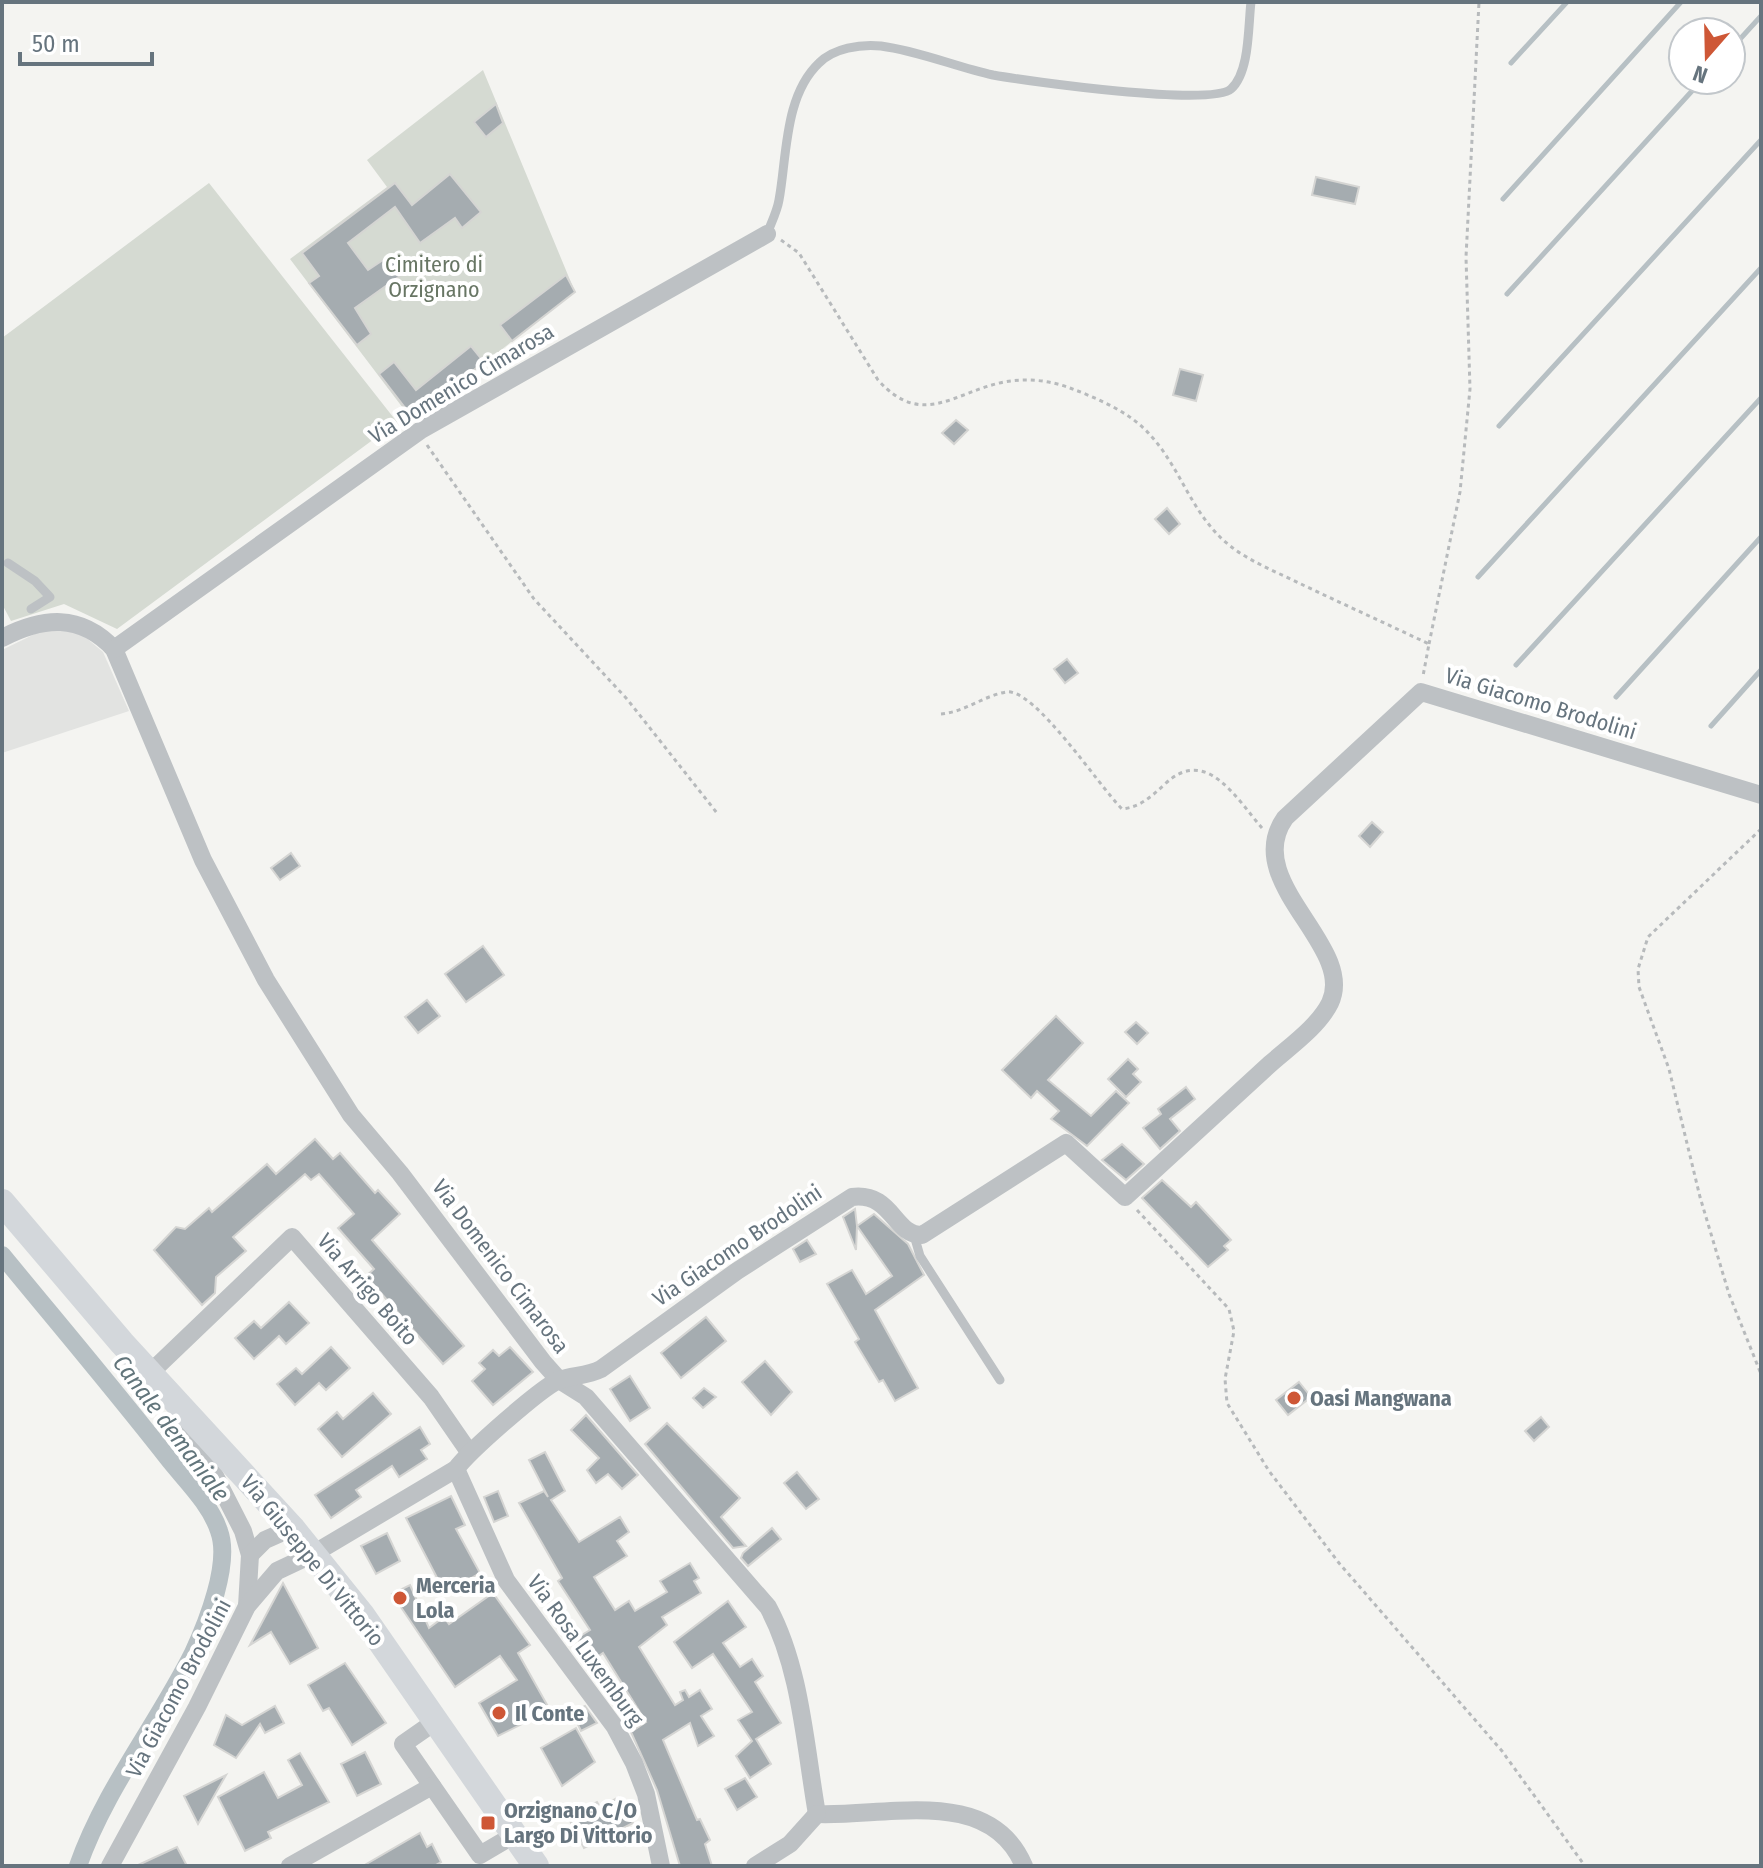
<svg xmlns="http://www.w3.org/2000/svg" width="1763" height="1868" viewBox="0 0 1763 1868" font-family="'Fira Sans Condensed',sans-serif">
<rect width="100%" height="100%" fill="#f4f4f1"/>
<path fill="#e2e3e1" d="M 63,629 L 84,636 L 103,652 L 129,711 L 2,753 L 2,650 L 43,630 Z"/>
<g fill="#d5dad2">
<path d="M 483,70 L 575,292 L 412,420 L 290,259 L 387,187 L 367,160 Z"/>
<path d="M 209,183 L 397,422 L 117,629 L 64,604 L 11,621 L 2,604 L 2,338 Z"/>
</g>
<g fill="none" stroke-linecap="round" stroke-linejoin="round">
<g stroke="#b7c0c4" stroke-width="5">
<path d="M 1731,49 L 1761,16"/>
<path d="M 1511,63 L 1567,2"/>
<path d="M 1503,199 L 1681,2"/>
<path d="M 1507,294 L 1702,80"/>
<path d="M 1499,426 L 1761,140"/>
<path d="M 1478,577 L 1761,268"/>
<path d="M 1516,665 L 1761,398"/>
<path d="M 1616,697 L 1761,537"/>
<path d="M 1711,726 L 1761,670"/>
</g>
<path stroke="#b7c0c4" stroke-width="18" d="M 2,1255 C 57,1322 113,1388 167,1457 C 184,1479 210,1503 219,1531 C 231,1563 207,1623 193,1653 C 157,1725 105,1789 78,1866"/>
</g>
<g fill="#a5acb0" stroke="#d5d5d3" stroke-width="2">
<path d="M 496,104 L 503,123 L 486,137 L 474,122 Z"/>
<path d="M 450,174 L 481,212 L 462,228 L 455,218 L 420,243 L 395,207 L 348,243 L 368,270 L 389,256 L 404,273 L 355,308 L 371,334 L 357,345 L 309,283 L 319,276 L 302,253 L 395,183 L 412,205 Z"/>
<path d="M 1316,177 L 1359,187 L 1355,204 L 1312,195 Z"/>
<path d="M 566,275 L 575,292 L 512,341 L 500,325 Z"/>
<path d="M 471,346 L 484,362 L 413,418 L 379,374 L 394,362 L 416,390 Z"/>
<path d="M 1180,369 L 1203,375 L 1196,401 L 1173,395 Z"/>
<path d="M 956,420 L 968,430 L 954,444 L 942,433 Z"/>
<path d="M 1167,508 L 1180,524 L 1169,534 L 1155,519 Z"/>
<path d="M 1067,659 L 1078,673 L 1065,683 L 1054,669 Z"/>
<path d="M 1372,822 L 1383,832 L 1370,847 L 1359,836 Z"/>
<path d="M 291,853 L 300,866 L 280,880 L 271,868 Z"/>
<path d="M 483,946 L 504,975 L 466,1002 L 445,974 Z"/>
<path d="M 427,1000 L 440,1016 L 418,1033 L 405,1017 Z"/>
<path d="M 1056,1016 L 1083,1043 L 1048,1080 L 1091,1116 L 1116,1091 L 1129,1103 L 1087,1146 L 1051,1119 L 1059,1111 L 1037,1091 L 1031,1098 L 1002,1070 Z"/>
<path d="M 1136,1022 L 1148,1033 L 1137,1044 L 1125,1032 Z"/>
<path d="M 1128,1059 L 1138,1069 L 1133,1074 L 1141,1082 L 1126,1097 L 1108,1079 Z"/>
<path d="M 1186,1087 L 1195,1099 L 1170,1119 L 1180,1131 L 1160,1149 L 1143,1128 L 1161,1114 L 1158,1109 Z"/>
<path d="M 315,1139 L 333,1159 L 340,1153 L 375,1193 L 378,1190 L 400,1214 L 372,1240 L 464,1346 L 443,1364 L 366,1276 L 374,1269 L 338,1228 L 354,1214 L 319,1174 L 311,1180 L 305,1174 L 233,1237 L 246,1251 L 216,1277 L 215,1293 L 202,1305 L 154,1250 L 176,1227 L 185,1229 L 209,1208 L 212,1212 L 267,1164 L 276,1174 Z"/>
<path d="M 1122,1144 L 1144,1164 L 1126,1180 L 1102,1160 Z"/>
<path d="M 1162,1180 L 1191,1207 L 1196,1202 L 1231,1240 L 1224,1246 L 1228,1250 L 1208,1267 L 1142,1198 Z"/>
<path d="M 855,1209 L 857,1226 L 874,1214 L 908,1244 L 924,1275 L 875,1310 L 918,1388 L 895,1401 L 883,1380 L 879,1382 L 855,1342 L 859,1339 L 827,1284 L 852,1270 L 866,1294 L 892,1276 L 857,1226 L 856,1250 L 843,1217 Z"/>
<path d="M 807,1240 L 816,1254 L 800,1262 L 793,1249 Z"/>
<path d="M 289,1302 L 309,1323 L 286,1344 L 279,1336 L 254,1359 L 235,1338 L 254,1321 L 261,1328 Z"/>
<path d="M 706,1317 L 726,1341 L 681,1378 L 661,1353 Z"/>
<path d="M 331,1347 L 350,1368 L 326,1390 L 319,1383 L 295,1405 L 277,1384 L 296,1368 L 302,1374 Z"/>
<path d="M 510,1347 L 533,1372 L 493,1405 L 472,1381 L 485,1369 L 479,1363 L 493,1350 L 499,1356 Z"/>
<path d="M 765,1361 L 792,1392 L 771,1415 L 742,1382 Z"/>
<path d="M 630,1376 L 650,1408 L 630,1421 L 610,1389 Z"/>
<path d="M 1299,1382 L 1311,1397 L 1288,1415 L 1276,1400 Z"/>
<path d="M 704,1388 L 716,1397 L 703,1408 L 693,1398 Z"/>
<path d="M 373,1393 L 391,1414 L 342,1457 L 318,1429 L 337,1412 L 343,1419 Z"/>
<path d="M 586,1415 L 638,1475 L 622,1489 L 608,1474 L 596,1483 L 587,1470 L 599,1458 L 571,1430 Z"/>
<path d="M 1541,1417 L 1549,1427 L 1534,1441 L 1525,1431 Z"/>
<path d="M 667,1423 L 740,1498 L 721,1517 L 746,1546 L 733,1548 L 645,1444 Z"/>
<path d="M 420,1427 L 430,1444 L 421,1450 L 427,1459 L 399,1477 L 392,1466 L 356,1490 L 361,1497 L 331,1518 L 315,1495 Z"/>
<path d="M 545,1452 L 565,1491 L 551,1500 L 579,1542 L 620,1517 L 629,1532 L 617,1541 L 627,1556 L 594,1577 L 615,1610 L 629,1601 L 635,1611 L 667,1592 L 660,1581 L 690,1563 L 699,1578 L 694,1581 L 701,1593 L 662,1617 L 667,1625 L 639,1647 L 675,1705 L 683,1700 L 680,1692 L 685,1690 L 689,1697 L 700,1690 L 712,1709 L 701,1716 L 714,1736 L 698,1746 L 690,1723 L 663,1740 L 697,1820 L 700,1819 L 710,1840 L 705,1844 L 712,1866 L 680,1866 L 657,1790 L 631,1732 L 646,1722 L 603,1653 L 592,1661 L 577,1638 L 590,1630 L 558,1581 L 562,1578 L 519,1503 L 544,1491 L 548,1497 L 529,1460 Z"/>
<path d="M 797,1472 L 819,1499 L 806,1509 L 784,1483 Z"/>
<path d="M 498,1491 L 508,1516 L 494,1522 L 484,1497 Z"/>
<path d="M 451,1496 L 465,1525 L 456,1529 L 480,1573 L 445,1593 L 406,1518 Z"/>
<path d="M 772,1528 L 781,1539 L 748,1566 L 741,1558 L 743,1553 Z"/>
<path d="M 387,1533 L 400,1561 L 376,1574 L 361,1546 Z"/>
<path d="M 283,1583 L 318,1648 L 290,1664 L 271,1632 L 250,1645 Z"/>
<path d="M 410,1585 L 429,1628 L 444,1617 L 449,1624 L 493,1593 L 530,1645 L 518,1653 L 550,1710 L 498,1736 L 479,1703 L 517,1680 L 500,1656 L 455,1687 L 392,1594 Z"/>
<path d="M 728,1601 L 746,1627 L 723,1643 L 740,1667 L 752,1659 L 763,1676 L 755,1682 L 781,1723 L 756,1739 L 771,1764 L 750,1778 L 736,1756 L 752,1741 L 738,1720 L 752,1712 L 713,1654 L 692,1668 L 674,1642 Z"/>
<path d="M 345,1663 L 386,1723 L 352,1745 L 329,1708 L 323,1711 L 308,1685 Z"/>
<path d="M 275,1706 L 284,1723 L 265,1733 L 260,1724 L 236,1758 L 214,1745 L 226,1715 L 242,1725 Z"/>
<path d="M 585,1706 L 597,1723 L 581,1731 L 572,1712 Z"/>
<path d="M 576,1728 L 595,1762 L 562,1786 L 541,1748 Z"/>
<path d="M 365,1752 L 381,1784 L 357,1796 L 341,1764 Z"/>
<path d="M 300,1753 L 329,1802 L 268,1832 L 271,1838 L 245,1851 L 218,1797 L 264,1772 L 278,1798 L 302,1785 L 288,1760 Z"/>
<path d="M 226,1775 L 198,1824 L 184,1796 Z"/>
<path d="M 745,1778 L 757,1797 L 737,1810 L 725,1789 Z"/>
<path d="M 619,1797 L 633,1823 L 584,1848 L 568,1817 L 597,1802 L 600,1807 Z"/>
<path d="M 420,1833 L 427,1847 L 432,1844 L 441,1862 L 434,1866 L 363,1866 Z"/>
<path d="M 177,1847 L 187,1866 L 136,1866 Z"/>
</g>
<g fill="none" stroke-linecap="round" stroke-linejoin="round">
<g stroke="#b7babc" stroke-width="3" stroke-dasharray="4 4" stroke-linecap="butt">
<path d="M 781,240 L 799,253 L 878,380 C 922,429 954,392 1004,382 C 1026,378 1049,380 1070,388 C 1099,399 1132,413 1152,437 C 1182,471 1192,515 1229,545 C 1250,562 1279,573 1303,585 C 1345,605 1387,624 1429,644 L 1423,676"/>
<path d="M 427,445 L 534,599 L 627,699 L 717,813"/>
<path d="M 1429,644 L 1460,492 L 1470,389 L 1466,257 L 1479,2"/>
<path d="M 941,714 C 965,712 983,696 1006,692 C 1034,687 1099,786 1122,809 C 1140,807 1151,797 1165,784 C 1206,745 1236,798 1262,828"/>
<path d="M 1761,829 L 1648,937 L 1638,969 L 1639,987 L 1669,1069 L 1700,1197 L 1729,1294 L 1761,1374"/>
<path d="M 1137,1210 L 1229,1309 L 1234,1331 L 1225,1379 L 1227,1403 L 1269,1471 L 1339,1563 L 1502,1751 L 1585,1866"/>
</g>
<g stroke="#bdc1c4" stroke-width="9">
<path d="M 767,234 C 771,223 777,212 779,200 C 787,157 784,96 819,63 C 834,48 860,44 881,46 C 919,51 956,67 993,75 C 1027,81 1211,107 1231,89 C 1250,72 1248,26 1251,2"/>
<path d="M 8,563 L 35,581 L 50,597 L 31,609"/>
<path d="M 914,1235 L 920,1256 L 1000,1380"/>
</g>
<g stroke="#bdc1c4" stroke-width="18">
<path d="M 2,638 C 43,617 80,613 114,649 L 203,860 L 266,980 L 351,1115 L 400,1173 L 543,1362 L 559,1380 L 586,1397 L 768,1607 C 801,1668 805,1746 817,1814 C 887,1817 990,1785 1024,1866"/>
<path d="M 114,649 L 421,430 L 767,234"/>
<path d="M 150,1373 L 292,1237 L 431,1397 L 469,1452"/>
<path d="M 190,1427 L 243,1531 L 250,1555 L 247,1606"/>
<path d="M 456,1469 L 506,1580 L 615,1727 L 634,1763 L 646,1794 L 661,1866"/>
<path d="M 250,1555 L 265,1540 L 292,1528"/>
<path d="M 436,1721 L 403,1744 L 480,1855 L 514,1835"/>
<path d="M 110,1866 L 197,1707 L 247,1606 L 277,1571 L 313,1554 L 456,1469 C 469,1451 541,1388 559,1380 C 573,1375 587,1376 601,1369 L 737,1271 L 852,1197 C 893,1192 893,1235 922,1235 L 1066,1143 L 1125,1197 C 1173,1153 1222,1108 1270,1064 C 1289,1047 1318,1027 1330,1003 C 1357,946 1240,882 1285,818 L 1421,692 L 1761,795"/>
<path d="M 290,1866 L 432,1786"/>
<path d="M 755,1866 L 790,1844 L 817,1814"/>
</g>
<path stroke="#d3d7db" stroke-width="26" d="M 2,1202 L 122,1343 L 292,1528 L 362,1615 L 536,1866"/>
</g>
<g fill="#ce5736" stroke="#fff" stroke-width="3">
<circle cx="1294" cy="1398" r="8"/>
<circle cx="400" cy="1598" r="8"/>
<circle cx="499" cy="1713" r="8"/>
<rect x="480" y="1815" width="16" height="16" rx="4"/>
</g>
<g text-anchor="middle" stroke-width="8" stroke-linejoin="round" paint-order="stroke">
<g font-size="22" fill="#687664" stroke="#fff">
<text x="434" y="272">Cimitero di<tspan x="434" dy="25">Orzignano</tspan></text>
</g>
<g font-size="22" fill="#66747e" stroke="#fff">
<text transform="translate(461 383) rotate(-31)" y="8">Via Domenico Cimarosa</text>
<text transform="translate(1541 703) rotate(17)" y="8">Via Giacomo Brodolini</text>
<text transform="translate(737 1245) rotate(-34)" y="8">Via Giacomo Brodolini</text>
<text transform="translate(501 1266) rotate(53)" y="8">Via Domenico Cimarosa</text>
<text transform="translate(368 1289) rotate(49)" y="8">Via Arrigo Boito</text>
<text transform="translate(313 1560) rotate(51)" y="8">Via Giuseppe Di Vittorio</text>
<text transform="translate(586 1650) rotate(54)" y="8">Via Rosa Luxemburg</text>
<text transform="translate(178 1688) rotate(-62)" y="8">Via Giacomo Brodolini</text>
</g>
<g font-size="22" font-weight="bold" fill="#66747e" stroke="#fff" text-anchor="start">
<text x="1310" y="1406">Oasi Mangwana</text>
<text x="416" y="1593">Merceria<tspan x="416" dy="25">Lola</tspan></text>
<text x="515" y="1721">Il Conte</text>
<text x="504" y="1818">Orzignano C/O<tspan x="504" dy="25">Largo Di Vittorio</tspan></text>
</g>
<g font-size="24" font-style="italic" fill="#62757b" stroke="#fff">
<text transform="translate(171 1428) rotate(53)" y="8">Canale demaniale</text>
</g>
</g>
<rect width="1763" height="1868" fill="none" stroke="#66747e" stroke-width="8"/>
<g transform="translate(1707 56) rotate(200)"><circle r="38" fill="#ffffff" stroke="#c2c7cb" stroke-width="2"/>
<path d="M0-6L14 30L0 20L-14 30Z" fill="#ce5736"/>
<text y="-12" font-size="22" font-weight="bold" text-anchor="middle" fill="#66747e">N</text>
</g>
<path d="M20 52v12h132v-12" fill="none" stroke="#66747e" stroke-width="4"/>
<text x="32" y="52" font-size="24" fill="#66747e" stroke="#ffffff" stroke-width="6" paint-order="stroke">50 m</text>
</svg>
